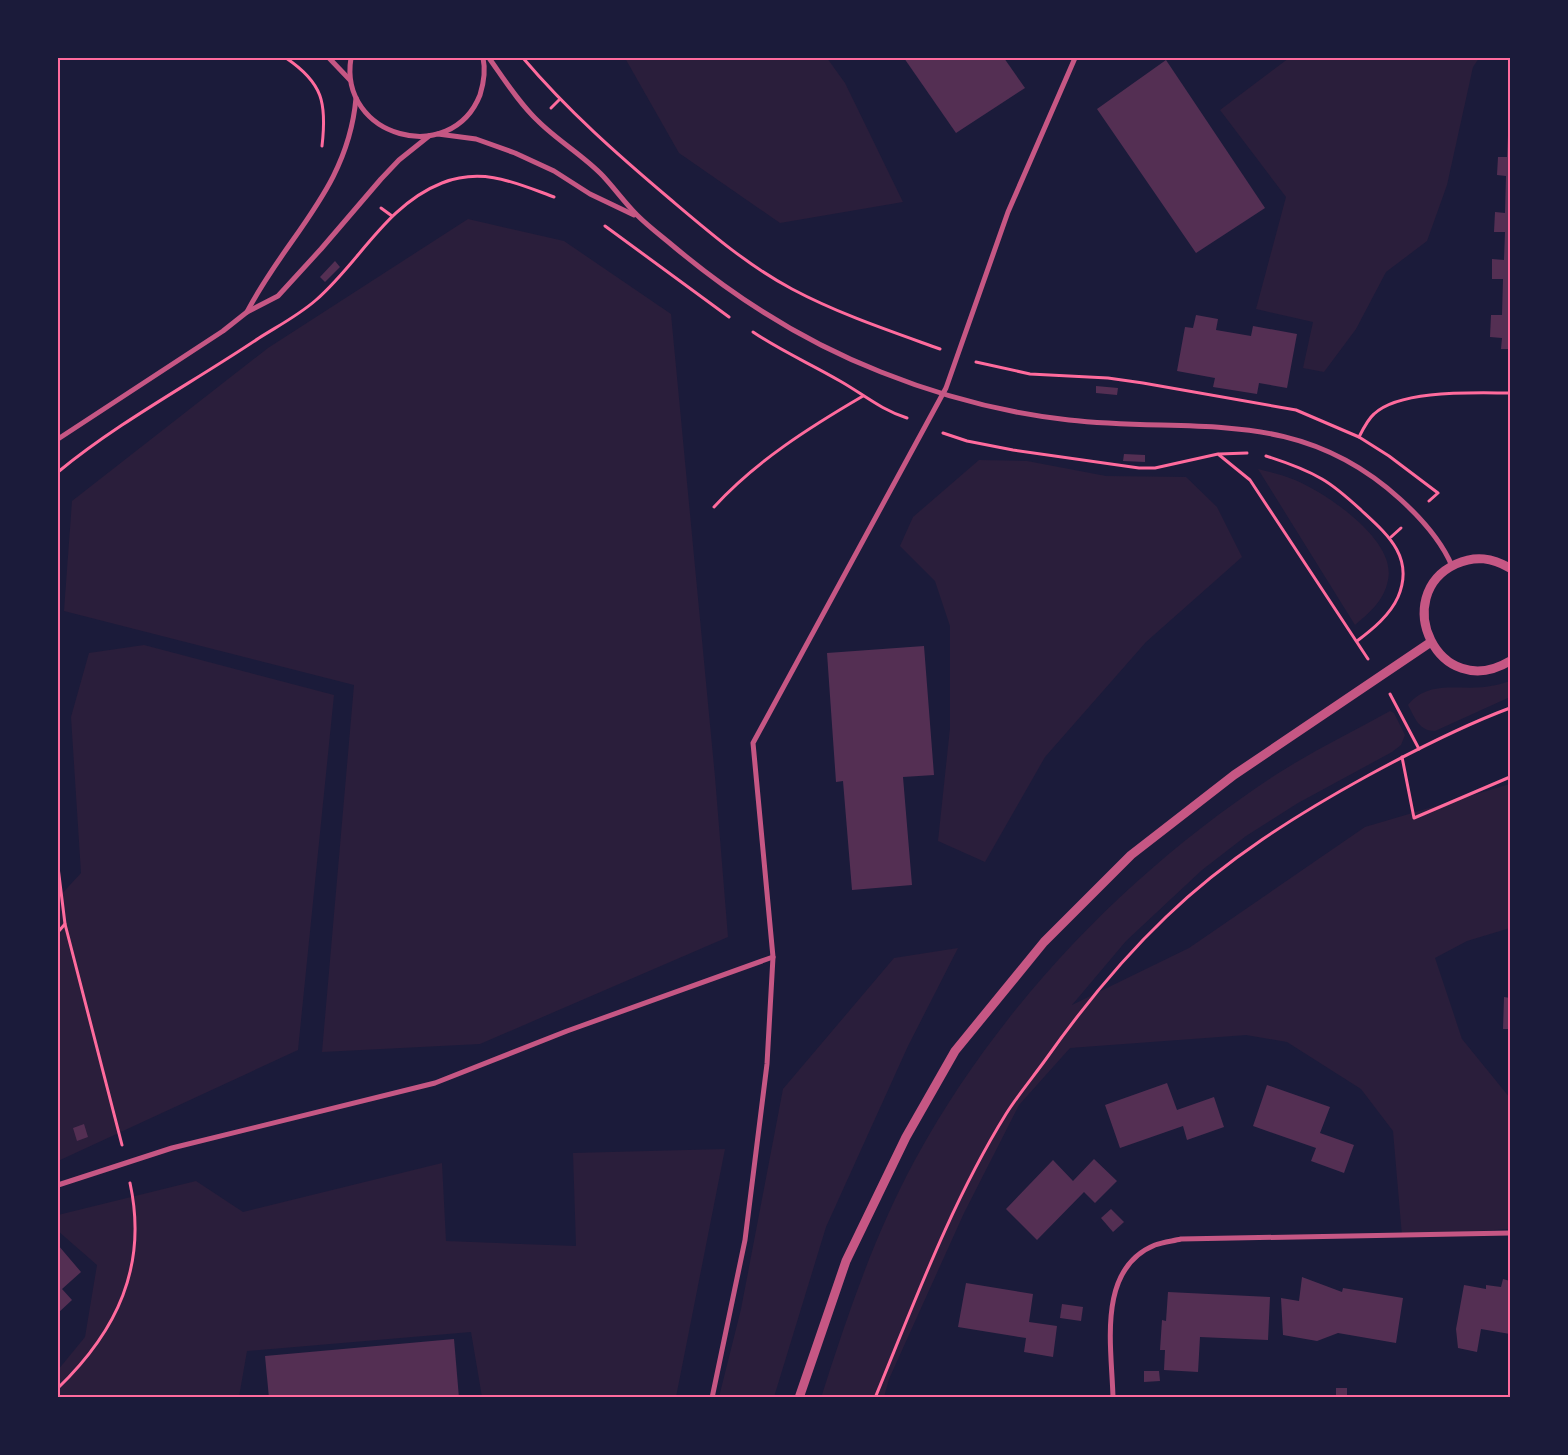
<svg xmlns="http://www.w3.org/2000/svg" width="1568" height="1455" viewBox="0 0 1568 1455" font-family="Raleway,sans-serif">
<rect width="100%" height="100%" fill="#1b1b3a"/>
<g fill="#2a1e3b">
<path d="M 625,58 L 827,58 L 845,83 L 903,202 L 780,223 L 679,153 Z"/>
<path d="M 1289,58 L 1479,58 L 1473,67 L 1447,185 L 1427,241 L 1386,272 L 1356,329 L 1324,372 L 1303,368 L 1313,322 L 1256,309 L 1286,197 L 1220,110 Z"/>
<path d="M 468,219 L 564,241 L 671,314 L 715,777 L 728,937 L 480,1044 L 322,1052 L 354,685 L 64,611 L 72,501 L 268,348 Z"/>
<path d="M 979,460 L 1027,461 L 1106,476 L 1186,477 L 1217,507 L 1242,557 L 1146,642 L 1045,757 L 985,862 L 938,841 L 950,728 L 950,626 L 935,581 L 900,546 L 913,517 Z"/>
<path d="M 1258,469 C 1270,472 1283,475 1295,480 C 1326,493 1397,540 1388,580 C 1384,601 1370,612 1355,625 Z"/>
<path d="M 144,645 L 334,695 L 298,1050 L 58,1161 L 58,898 L 81,873 L 71,717 L 89,653 Z"/>
<path d="M 1510,681 L 1510,697 L 1435,731 C 1419,731 1415,718 1408,705 C 1428,680 1457,690 1484,687 C 1493,686 1502,684 1510,681 Z"/>
<path d="M 1390,711 L 1394,713 L 1405,735 L 1401,745 L 1392,752 L 1298,803 L 1246,836 L 1202,870 L 1126,941 L 1072,1005 L 1189,948 L 1365,827 L 1510,784 L 1510,928 L 1467,941 L 1435,958 L 1462,1039 L 1510,1098 L 1510,1229 L 1402,1236 L 1393,1131 L 1361,1089 L 1287,1042 L 1246,1035 L 1070,1048 L 1019,1105 L 964,1213 L 889,1379 L 884,1397 L 821,1398 C 847,1316 875,1233 916,1158 C 1001,1003 1130,870 1277,774 C 1313,751 1352,732 1390,711 Z"/>
<path d="M 958,948 L 908,1046 L 826,1227 L 774,1397 L 719,1397 L 741,1309 L 783,1089 L 894,958 Z"/>
<path d="M 725,1149 L 676,1397 L 482,1397 L 471,1332 L 247,1351 L 239,1397 L 58,1397 L 58,1370 L 85,1337 L 97,1265 L 58,1231 L 58,1215 L 196,1181 L 243,1212 L 442,1163 L 446,1241 L 576,1246 L 573,1153 Z"/>
</g>
<g fill="#542f53">
<path d="M 904,58 L 1004,58 L 1025,88 L 956,133 Z"/>
<path d="M 1166,60 L 1265,208 L 1196,253 L 1097,109 Z"/>
<path d="M 1508,135 L 1510,135 L 1510,349 L 1501,349 L 1502,338 L 1490,337 L 1491,315 L 1502,315 L 1503,279 L 1492,279 L 1492,259 L 1504,260 L 1505,232 L 1494,232 L 1495,212 L 1505,213 L 1506,176 L 1497,175 L 1498,157 L 1507,157 Z"/>
<path d="M 335,261 L 340,267 L 325,282 L 320,277 Z"/>
<path d="M 1196,315 L 1218,319 L 1216,330 L 1251,336 L 1253,326 L 1297,334 L 1287,388 L 1259,383 L 1257,394 L 1213,387 L 1215,378 L 1177,371 L 1185,327 L 1193,328 Z"/>
<path d="M 1096,386 L 1118,388 L 1117,395 L 1096,393 Z"/>
<path d="M 1124,454 L 1145,455 L 1145,462 L 1123,461 Z"/>
<path d="M 924,646 L 934,775 L 903,777 L 912,885 L 852,890 L 843,781 L 836,782 L 827,653 Z"/>
<path d="M 1504,997 L 1510,998 L 1510,1029 L 1503,1029 Z"/>
<path d="M 1167,1083 L 1177,1110 L 1214,1097 L 1224,1127 L 1187,1140 L 1183,1126 L 1120,1148 L 1105,1105 Z"/>
<path d="M 1267,1085 L 1330,1107 L 1320,1133 L 1354,1145 L 1344,1173 L 1311,1161 L 1316,1148 L 1253,1126 Z"/>
<path d="M 84,1124 L 88,1137 L 77,1141 L 73,1128 Z"/>
<path d="M 1094,1159 L 1117,1181 L 1095,1203 L 1084,1192 L 1037,1240 L 1006,1209 L 1053,1160 L 1073,1181 Z"/>
<path d="M 1111,1209 L 1124,1222 L 1113,1232 L 1101,1218 Z"/>
<path d="M 58,1245 L 81,1272 L 62,1289 L 72,1300 L 58,1313 Z"/>
<path d="M 1302,1277 L 1342,1292 L 1343,1288 L 1403,1298 L 1396,1343 L 1338,1333 L 1317,1341 L 1283,1335 L 1281,1298 L 1299,1301 Z"/>
<path d="M 1503,1279 L 1510,1281 L 1510,1334 L 1481,1329 L 1477,1352 L 1458,1348 L 1456,1329 L 1464,1285 L 1486,1289 L 1486,1285 L 1501,1287 Z"/>
<path d="M 966,1283 L 1033,1294 L 1029,1322 L 1057,1326 L 1053,1357 L 1024,1352 L 1026,1338 L 958,1327 Z"/>
<path d="M 1168,1292 L 1270,1297 L 1268,1340 L 1200,1337 L 1198,1372 L 1164,1370 L 1165,1350 L 1160,1350 L 1162,1320 L 1166,1321 Z"/>
<path d="M 1062,1304 L 1083,1307 L 1081,1321 L 1060,1318 Z"/>
<path d="M 454,1339 L 459,1398 L 269,1398 L 265,1356 Z"/>
<path d="M 1144,1371 L 1159,1371 L 1160,1381 L 1144,1382 Z"/>
<rect x="1336" y="1388" width="11" height="10"/>
</g>
<g fill="none" stroke-linecap="round" stroke-linejoin="round">
<g stroke="#ff6b9d" stroke-width="3">
<path d="M 286,58 C 323,83 327,103 322,146"/>
<path d="M 523,58 C 568,111 618,155 670,199 C 709,232 747,265 792,289 C 839,314 890,331 940,349"/>
<path d="M 551,108 L 559,100"/>
<path d="M 381,208 L 392,216"/>
<path d="M 605,226 L 729,317"/>
<path d="M 753,332 C 781,351 811,364 840,381 C 863,394 881,410 907,418"/>
<path d="M 976,362 L 1030,374 L 1108,378 L 1143,383 L 1296,410 L 1359,437 L 1389,456 L 1438,493 L 1429,501"/>
<path d="M 943,433 L 967,441 L 1013,450 L 1139,468 L 1155,468 L 1218,454 L 1250,480 L 1368,659"/>
<path d="M 1359,437 C 1363,429 1368,419 1374,414 C 1400,389 1476,393 1510,393"/>
<path d="M 1219,454 L 1247,453"/>
<path d="M 1266,456 C 1285,462 1305,469 1322,479 C 1336,487 1349,499 1361,510 C 1387,534 1415,557 1398,597 C 1390,615 1373,629 1357,641"/>
<path d="M 58,472 C 120,421 192,383 259,338 C 278,326 299,315 316,300 C 359,263 386,205 442,183 C 483,167 516,183 554,197"/>
<path d="M 714,507 C 756,461 810,427 863,396"/>
<path d="M 1391,537 L 1401,528"/>
<path d="M 1390,694 L 1419,749"/>
<path d="M 1402,757 L 1414,818 L 1510,777"/>
<path d="M 58,867 L 65,924 L 122,1145"/>
<path d="M 58,932 L 65,924"/>
<path d="M 58,1388 C 117,1331 148,1266 130,1183"/>
<path d="M 875,1398 C 915,1301 951,1203 1006,1114 C 1018,1095 1033,1077 1046,1059 C 1082,1008 1121,960 1166,917 C 1226,859 1296,815 1369,775 C 1415,750 1462,726 1510,708"/>
</g>
<g stroke="#c65784" stroke-width="5">
<path d="M 329,58 L 350,80"/>
<path d="M 351,58 C 338,137 451,168 480,95 C 484,82 486,71 483,58"/>
<path d="M 489,58 C 504,79 519,103 538,121 C 558,141 584,156 603,176 C 615,189 625,203 637,215 C 648,226 660,235 672,245 C 735,298 804,342 881,372 C 941,396 1005,413 1069,420 C 1194,434 1297,405 1400,499 C 1421,518 1441,540 1452,566"/>
<path d="M 438,134 L 476,139 L 515,153 L 554,171 L 590,194 L 634,215"/>
<path d="M 247,312 C 286,236 348,189 356,98"/>
<path d="M 58,439 L 223,331 L 247,312 L 278,296 L 321,249 L 381,179 L 399,160 L 429,136"/>
<path d="M 58,1185 L 172,1148 L 435,1083 L 567,1031 L 773,957"/>
<path d="M 712,1398 L 745,1240 L 767,1064 L 773,957 L 753,743 L 946,388 L 1008,212 L 1075,58"/>
<path d="M 1113,1398 C 1112,1348 1096,1269 1155,1245 C 1163,1242 1173,1241 1181,1239 L 1510,1233"/>
</g>
<g stroke="#c65784" stroke-width="9">
<path d="M 1510,568 C 1492,558 1476,555 1456,564 C 1389,595 1438,704 1510,661"/>
<path d="M 799,1398 L 846,1261 L 906,1137 L 955,1051 L 1044,942 L 1131,855 L 1234,775 L 1431,642"/>
</g>
</g>
<rect width="1568" height="1455" fill="none" stroke="#1b1b3a" stroke-width="118"/>
<rect x="59" y="59" width="1450" height="1337" fill="none" stroke="#ff6b9d" stroke-width="2"/>
</svg>
